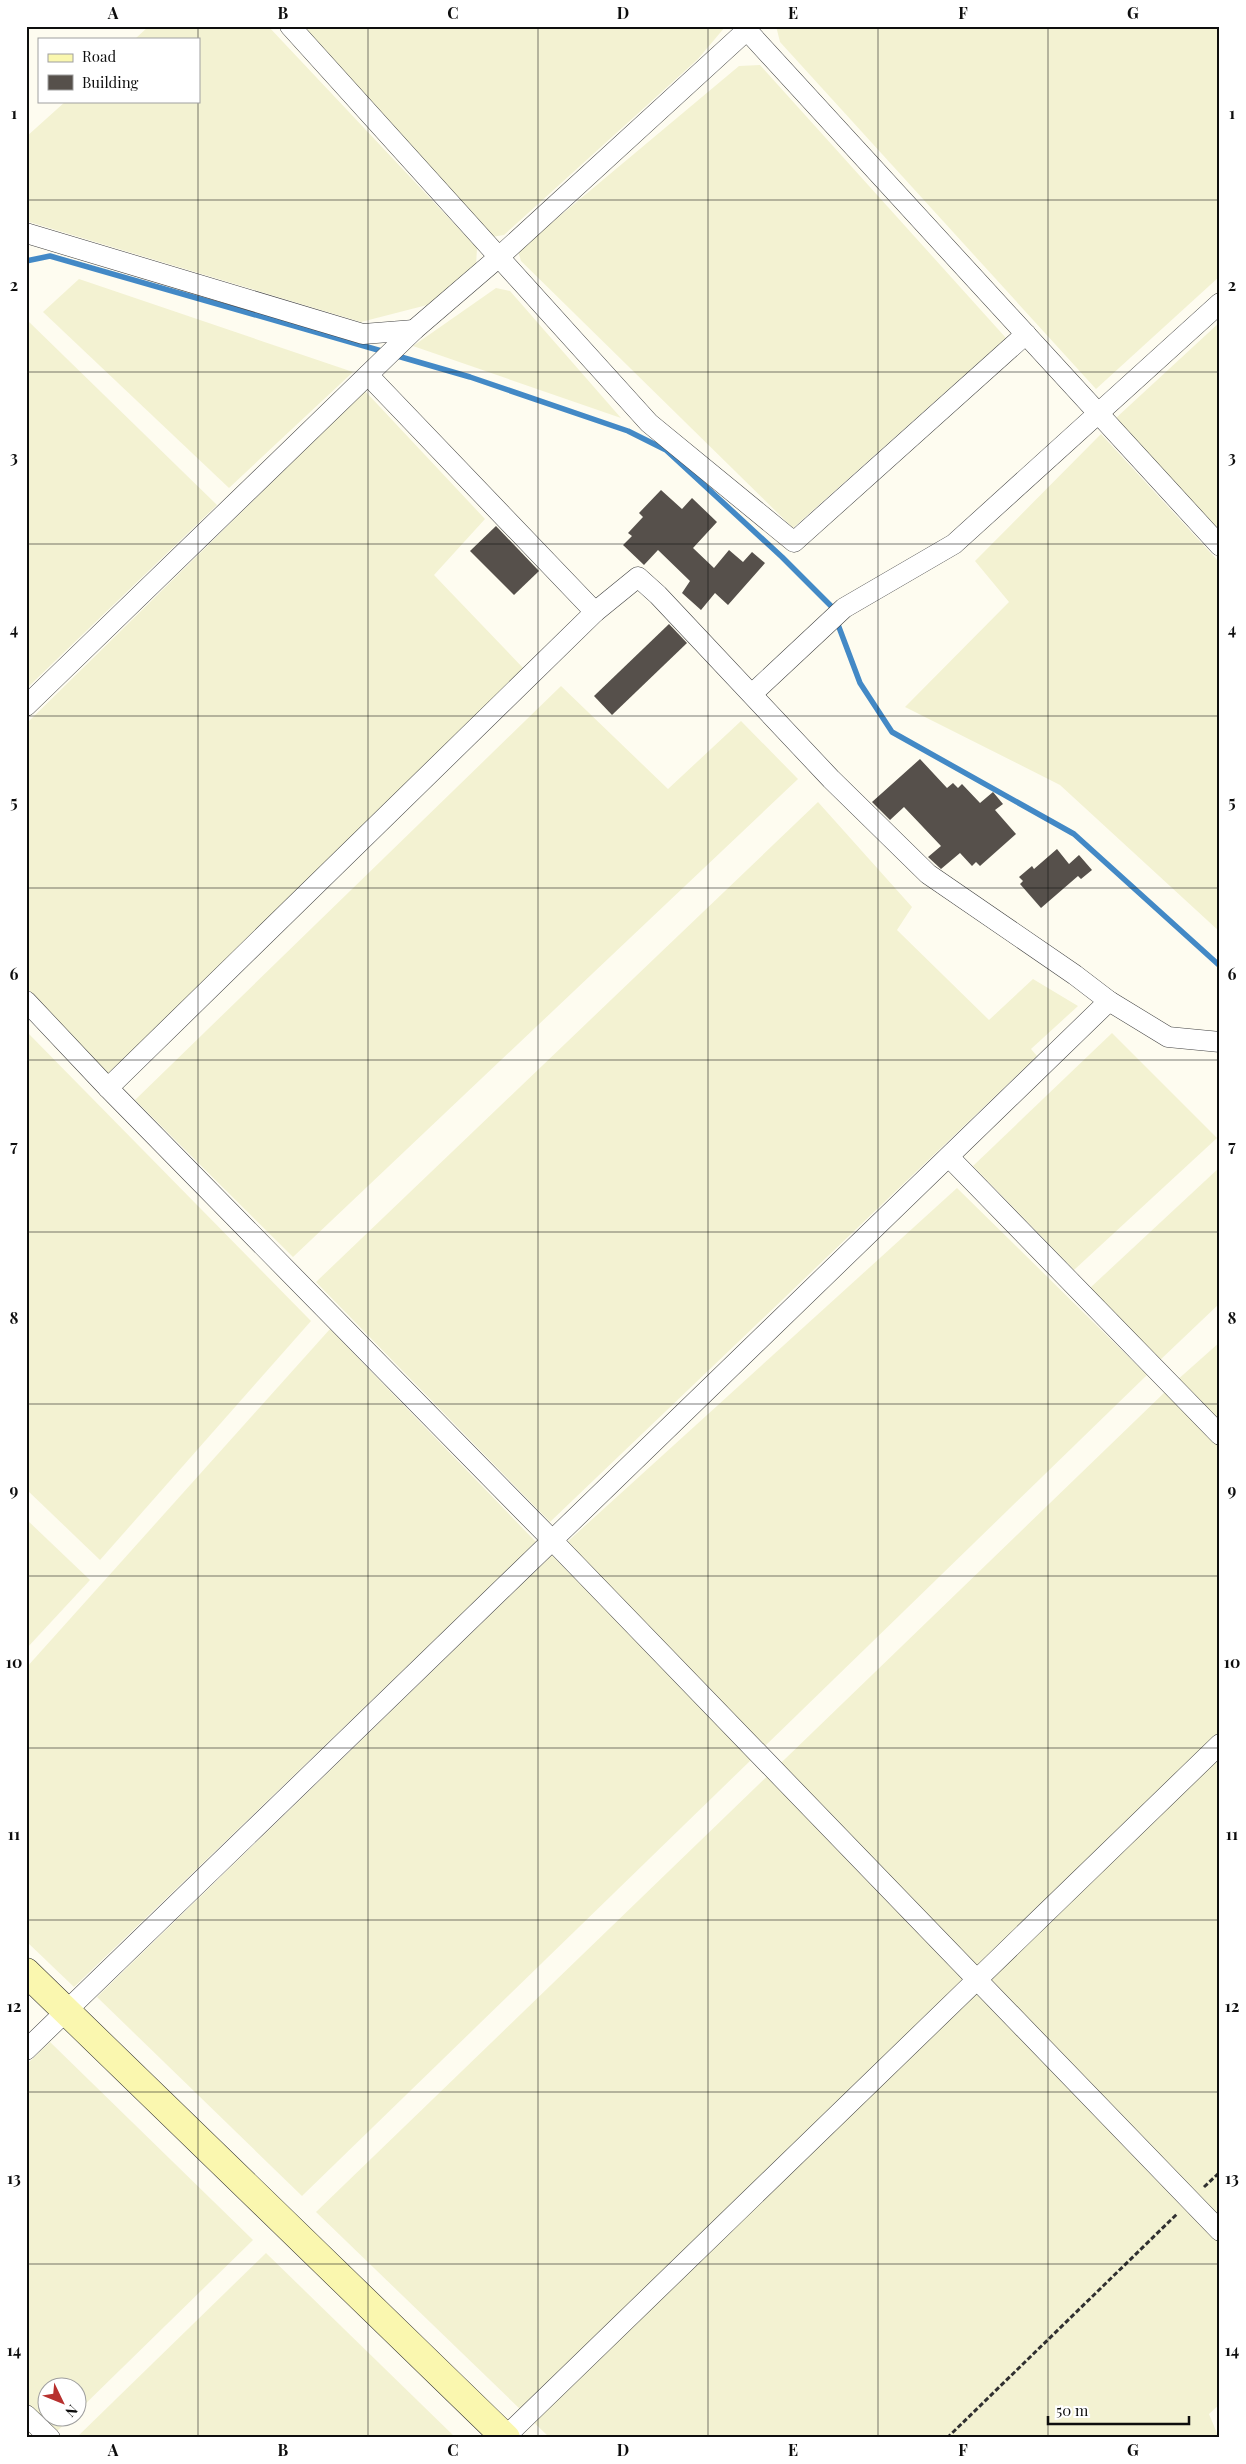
<svg xmlns="http://www.w3.org/2000/svg" width="1246" height="2464" viewBox="0 0 1246 2464" font-family="'Playfair Display',serif">
<rect width="100%" height="100%" fill="#fefcf0"/>
<g fill="#f3f2d2">
<path d="M 149,26 L 268,26 L 477,248 L 476,266 L 431,304 L 361,322 L 26,221 L 26,137 L 66,101 L 199,101 L 199,39 L 135,39 Z"/>
<path d="M 298,26 L 724,26 L 725,27 L 698,59 L 504,235 L 491,237 Z"/>
<path d="M 776,26 L 1214,26 L 1220,32 L 1220,276 L 1096,389 L 780,42 Z"/>
<path d="M 760,65 L 1006,338 L 793,528 L 521,261 L 518,251 L 739,66 Z"/>
<path d="M 79,279 L 353,372 L 229,488 L 43,312 Z"/>
<path d="M 496,288 L 510,291 L 621,418 L 413,346 Z"/>
<path d="M 26,319 L 217,505 L 26,689 Z"/>
<path d="M 1220,322 L 1220,531 L 1116,418 Z"/>
<path d="M 365,391 L 485,519 L 434,575 L 525,670 L 113,1080 L 26,987 L 26,724 Z"/>
<path d="M 1101,434 L 1220,563 L 1220,932 L 1060,785 L 905,707 L 1009,602 L 975,561 Z"/>
<path d="M 561,686 L 668,789 L 741,721 L 798,779 L 293,1257 L 135,1100 Z"/>
<path d="M 818,802 L 912,907 L 897,930 L 989,1020 L 1033,979 L 1078,1006 L 1031,1049 L 1037,1056 L 550,1522 L 316,1282 Z"/>
<path d="M 26,1031 L 311,1321 L 100,1560 L 26,1489 Z"/>
<path d="M 1112,1033 L 1217,1138 L 1074,1270 L 973,1166 Z"/>
<path d="M 1220,1167 L 1220,1303 L 1159,1361 L 1090,1288 Z"/>
<path d="M 957,1188 L 1147,1375 L 764,1747 L 565,1544 Z"/>
<path d="M 330,1329 L 536,1542 L 74,1987 L 26,1941 L 26,1668 Z"/>
<path d="M 1220,1342 L 1220,1428 L 1175,1382 Z"/>
<path d="M 1166,1391 L 1220,1448 L 1220,2404 L 1209,2414 L 1219,2438 L 550,2438 L 316,2212 Z"/>
<path d="M 26,1519 L 90,1580 L 26,1649 Z"/>
<path d="M 552,1555 L 752,1759 L 302,2196 L 97,1997 Z"/>
<path d="M 50,2042 L 253,2240 L 78,2411 L 78,2386 L 48,2386 L 48,2416 L 72,2417 L 56,2432 L 26,2403 L 26,2065 Z"/>
<path d="M 266,2253 L 456,2438 L 76,2438 Z"/>
</g>
<g fill="none" stroke-linecap="round" stroke-linejoin="round">
<g stroke="#4389c6" stroke-width="5.5">
<path d="M 26,261 L 50,256 L 385,352"/>
<path d="M 394,355 L 470,377 L 628,431 L 666,450 L 782,557 L 831,606 L 860,683 L 892,732 L 1074,834 L 1220,966"/>
</g>
</g>
<g fill="#56504b">
<path d="M 661,490 L 682,509 L 692,498 L 717,522 L 693,548 L 714,568 L 729,550 L 743,562 L 752,552 L 765,563 L 728,605 L 715,593 L 701,610 L 682,593 L 690,581 L 658,550 L 644,565 L 623,545 L 632,536 L 628,533 L 643,517 L 639,513 Z"/>
<path d="M 496,526 L 539,571 L 514,595 L 470,551 Z"/>
<path d="M 669,624 L 687,643 L 612,715 L 594,696 Z"/>
<path d="M 920,759 L 947,788 L 953,783 L 958,788 L 962,784 L 980,803 L 993,792 L 1003,804 L 995,810 L 1016,834 L 980,866 L 976,862 L 972,866 L 960,853 L 941,869 L 928,857 L 941,846 L 904,807 L 890,820 L 872,802 Z"/>
<path d="M 1057,849 L 1069,864 L 1079,855 L 1092,870 L 1081,879 L 1078,876 L 1041,908 L 1020,884 L 1023,881 L 1019,877 L 1032,866 L 1034,869 Z"/>
</g>
<g fill="none" stroke-linecap="round" stroke-linejoin="round">
<g stroke="#414141" stroke-width="21">
<g id="street">
<path d="M 290,26 L 649,423 L 794,542 L 1026,334"/>
<path d="M 743,26 L 1220,546"/>
<path d="M 26,233 L 363,334 L 414,330"/>
<path d="M 368,375 L 595,612"/>
<path d="M 752,694 L 844,608 L 954,544 L 1220,303"/>
<path d="M 26,706 L 414,330 L 499,257 L 747,30"/>
<path d="M 26,1001 L 108,1088 L 552,1540 L 1220,2231"/>
<path d="M 108,1088 L 595,612 L 638,577 L 658,595 L 831,779 L 928,874 L 1075,975 L 1109,1001 L 1168,1037 L 1220,1042"/>
<path d="M 949,1157 L 1220,1435"/>
<path d="M 26,2050 L 1109,1001"/>
<path d="M 26,2415 L 50,2438"/>
<path d="M 504,2438 L 1220,1744"/>
</g>
</g>
<g stroke="#303030" stroke-width="29">
<path id="secondary" d="M 26,1972 L 506,2438"/>
</g>
<g stroke="#303030" stroke-width="3" stroke-dasharray="5 2.5" stroke-linecap="butt">
<path d="M 1204,2187 L 1220,2172"/>
<path d="M 947,2438 L 1178,2213"/>
</g>
<use href="#street" stroke="#fff" stroke-width="20"/>
<use href="#secondary" stroke="#faf7af" stroke-width="28"/>
</g>
<path fill="none" stroke="#0e0e0e" stroke-width="1" stroke-opacity="0.55" d="M 198,26 L 198,39M 368,26 L 368,2438M 538,26 L 538,2438M 708,26 L 708,2438M 878,26 L 878,2438M 1048,26 L 1048,2438M 198,101 L 198,2438M 26,200 L 1220,200M 26,372 L 1220,372M 26,544 L 1220,544M 26,716 L 1220,716M 26,888 L 1220,888M 26,1060 L 1220,1060M 26,1232 L 1220,1232M 26,1404 L 1220,1404M 26,1576 L 1220,1576M 26,1748 L 1220,1748M 26,1920 L 1220,1920M 26,2092 L 1220,2092M 26,2264 L 1220,2264"/>
<rect width="1246" height="2464" fill="none" stroke="#ffffff" stroke-width="55"/>
<rect x="38" y="38" width="162" height="65" fill="#ffffff" stroke="#9f9f9f"/>
<rect x="48" y="54" width="25" height="8" fill="#faf7af" stroke="#9f9f9f"/>
<text x="82" y="62" font-size="15" fill="#0e0e0e">Road</text>
<rect x="48" y="75" width="25" height="15" fill="#56504b" stroke="#9f9f9f"/>
<text x="82" y="88" font-size="15" fill="#0e0e0e">Building</text>
<g transform="translate(62 2402) rotate(133)"><circle r="24" fill="#ffffff" stroke="#9f9f9f"/>
<path d="M0-4L9 19L0 12L-9 19Z" fill="#b7302e"/>
<text y="-8" font-size="14" font-weight="bold" text-anchor="middle" fill="#0e0e0e">N</text>
</g>
<path d="M1048 2416v8h141v-8" fill="none" stroke="#0e0e0e" stroke-width="2.5"/>
<text x="1056" y="2416" font-size="15" fill="#0e0e0e" stroke="#ffffff" stroke-width="4" paint-order="stroke">50 m</text>
<rect x="28" y="28" width="1190" height="2408" fill="none" stroke="#0e0e0e" stroke-width="2"/>
<g font-size="16" text-anchor="middle" font-weight="bold" fill="#0e0e0e">
<text x="113" y="19">A</text>
<text x="283" y="19">B</text>
<text x="453" y="19">C</text>
<text x="623" y="19">D</text>
<text x="793" y="19">E</text>
<text x="963" y="19">F</text>
<text x="1133" y="19">G</text>
<text x="14" y="119">1</text>
<text x="1232" y="119">1</text>
<text x="14" y="291">2</text>
<text x="1232" y="291">2</text>
<text x="14" y="463">3</text>
<text x="1232" y="463">3</text>
<text x="14" y="635">4</text>
<text x="1232" y="635">4</text>
<text x="14" y="808">5</text>
<text x="1232" y="808">5</text>
<text x="14" y="980">6</text>
<text x="1232" y="980">6</text>
<text x="14" y="1152">7</text>
<text x="1232" y="1152">7</text>
<text x="14" y="1324">8</text>
<text x="1232" y="1324">8</text>
<text x="14" y="1496">9</text>
<text x="1232" y="1496">9</text>
<text x="14" y="1668">10</text>
<text x="1232" y="1668">10</text>
<text x="14" y="1840">11</text>
<text x="1232" y="1840">11</text>
<text x="14" y="2012">12</text>
<text x="1232" y="2012">12</text>
<text x="14" y="2184">13</text>
<text x="1232" y="2184">13</text>
<text x="14" y="2356">14</text>
<text x="1232" y="2356">14</text>
<text x="113" y="2456">A</text>
<text x="283" y="2456">B</text>
<text x="453" y="2456">C</text>
<text x="623" y="2456">D</text>
<text x="793" y="2456">E</text>
<text x="963" y="2456">F</text>
<text x="1133" y="2456">G</text>
</g>
</svg>
